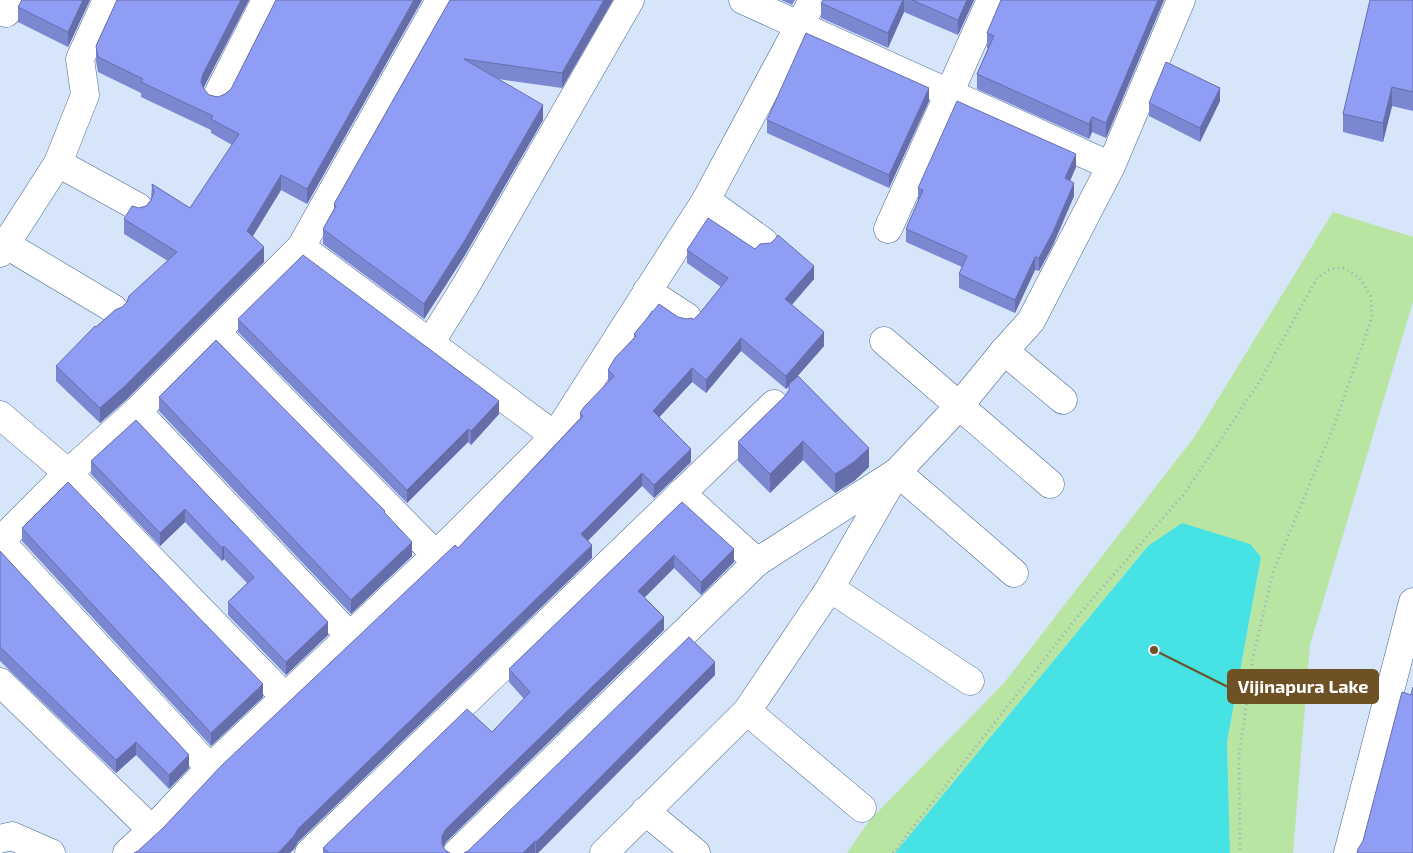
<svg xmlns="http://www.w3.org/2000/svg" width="1413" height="853" viewBox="0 0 1413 853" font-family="'Exo 2',sans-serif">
<rect width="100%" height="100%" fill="#d6e5f9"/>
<path fill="#b9e5a3" d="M 1333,212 L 1413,237 L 1413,302 L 1310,645 L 1293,853 L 1230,853 L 1227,742 L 1261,557 L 1148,546 L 895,853 L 847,853 L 869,821 L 1004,683 L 1195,436 Z"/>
<path fill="#47e2e4" d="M 1182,523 L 1250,544 L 1261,557 L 1227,742 L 1230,853 L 895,853 L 1148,546 Z"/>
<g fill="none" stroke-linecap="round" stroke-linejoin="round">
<g stroke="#466793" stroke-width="29">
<g id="street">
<path d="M 743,0 L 1111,166"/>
<path d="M 6,13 L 12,0"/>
<path d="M 217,96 L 266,0"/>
<path d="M 58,163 L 138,207"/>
<path d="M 706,200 L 764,242"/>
<path d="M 888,229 L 991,0"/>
<path d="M 0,241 L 114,309"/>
<path d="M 301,247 L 555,436"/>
<path d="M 0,253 L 58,163 L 85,95 L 80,59 L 107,0"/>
<path d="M 647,291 L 687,317"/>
<path d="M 216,332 L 436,555"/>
<path d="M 884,341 L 1050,484"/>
<path d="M 430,343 L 465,287 L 630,0"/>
<path d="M 1004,351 L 1063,400"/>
<path d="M 137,411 L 350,636"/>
<path d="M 0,415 L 68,473 L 285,697"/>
<path d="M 681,493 L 757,562"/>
<path d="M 0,541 L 68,473 L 137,411 L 301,247 L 440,0"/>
<path d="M 0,541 L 210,768"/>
<path d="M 830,588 L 970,681"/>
<path d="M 0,682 L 152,830"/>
<path d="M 747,711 L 862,808"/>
<path d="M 645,811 L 696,853"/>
<path d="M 0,839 L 12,836 L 51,853"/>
<path d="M 127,853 L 152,830 L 210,768 L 436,555 L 555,436 L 706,200 L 813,0"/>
<path d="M 309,853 L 774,404"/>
<path d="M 457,853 L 757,562 L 897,472 L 959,406 L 1004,351 L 1031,321 L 1111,166 L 1181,0"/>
<path d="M 604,853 L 747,711 L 830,588 L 897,472 L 1014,573"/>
<path d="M 1348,853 L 1413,602"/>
</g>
</g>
<path stroke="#9cabbf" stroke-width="3" stroke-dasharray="1 4" stroke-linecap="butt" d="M 893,853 L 1082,611 L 1184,494 L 1260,381 L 1317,278 L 1330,269 L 1343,268 L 1360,278 L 1371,297 L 1372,317 L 1334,426 L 1273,572 L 1253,657 L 1239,756 L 1240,853"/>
<use href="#street" stroke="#fff" stroke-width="28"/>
</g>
<g fill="#7c87d2">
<path d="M 90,0 L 68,47 L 18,22 L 18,7 Z"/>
<path d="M 117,0 L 249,0 L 203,88 L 209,95 L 218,97 L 225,94 L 422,0 L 307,204 L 281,190 L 252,236 L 264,262 L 126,400 L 100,423 L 56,381 L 56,366 L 96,327 L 122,307 L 168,261 L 124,234 L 124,219 L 139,208 L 146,206 L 151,200 L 152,184 L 190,208 L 232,145 L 211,133 L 211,130 L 141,97 L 141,93 L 98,72 L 96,61 L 96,46 Z"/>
<path d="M 450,0 L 613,0 L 562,88 L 498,79 L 543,120 L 465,255 L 424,319 L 323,244 L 323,229 L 334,209 L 334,204 Z"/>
<path d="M 781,0 L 795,0 L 792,5 Z"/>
<path d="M 823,0 L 974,0 L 958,35 L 904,12 L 888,48 L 821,18 L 821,3 Z"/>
<path d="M 1164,0 L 1106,138 L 1092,132 L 1089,139 L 977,89 L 977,74 L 988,48 L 987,48 L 987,33 Z"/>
<path d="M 1413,0 L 1413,111 L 1392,106 L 1383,142 L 1343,132 L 1343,114 Z"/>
<path d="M 929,101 L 889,188 L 767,133 L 767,120 Z"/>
<path d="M 1220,101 L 1200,142 L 1149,116 L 1149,103 Z"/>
<path d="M 1076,167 L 1070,181 L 1074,196 L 1053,245 L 1039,271 L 1035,270 L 1015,313 L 959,288 L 959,274 L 962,267 L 906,242 L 906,229 L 918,201 L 918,188 Z"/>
<path d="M 755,249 L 814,279 L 792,305 L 824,346 L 795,379 L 869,467 L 854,481 L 835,493 L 803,460 L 770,493 L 738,461 L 738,442 L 785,396 L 789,390 L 789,386 L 786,389 L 741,351 L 706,393 L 692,382 L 659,417 L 691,462 L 654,498 L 642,486 L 588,541 L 592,558 L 298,842 L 294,849 L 290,853 L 134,853 L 138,851 L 163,828 L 458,548 L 580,418 L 580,413 L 608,383 L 608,370 L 634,338 L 634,334 L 678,317 L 686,319 L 693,320 L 700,313 L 721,287 L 687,263 L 687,250 Z"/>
<path d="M 238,319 L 499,414 L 471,445 L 468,442 L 407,503 L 238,332 Z"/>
<path d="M 159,397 L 412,556 L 351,614 L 159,411 Z"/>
<path d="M 136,420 L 328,635 L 286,675 L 228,615 L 228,602 L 247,583 L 224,559 L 222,561 L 185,522 L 160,546 L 91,474 L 91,461 Z"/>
<path d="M 682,502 L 734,562 L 701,595 L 674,568 L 644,598 L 664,630 L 446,842 L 443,847 L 445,850 L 450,853 L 323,853 L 323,848 L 492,732 L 524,699 L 509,682 L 509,669 Z"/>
<path d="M 22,528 L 263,697 L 211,746 L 22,541 Z"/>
<path d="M 0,552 L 189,768 L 169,789 L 136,755 L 116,773 L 0,661 Z"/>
<path d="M 715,675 L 538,853 L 464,853 L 468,851 Z"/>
</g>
<g fill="#656eab">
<path d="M 83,0 L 90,0 L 68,47 L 68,32 Z"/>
<path d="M 241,0 L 249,0 L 203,89 L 201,82 L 203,74 Z"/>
<path d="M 414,0 L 422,0 L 307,204 L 307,189 Z"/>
<path d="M 604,0 L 613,0 L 562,88 L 562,73 Z"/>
<path d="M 903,0 L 904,0 L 904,12 L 888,48 L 888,33 Z"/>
<path d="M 967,0 L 974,0 L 958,35 L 958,20 Z"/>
<path d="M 1158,0 L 1164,0 L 1106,138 L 1106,123 Z"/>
<path d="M 1392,87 L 1392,106 L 1383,142 L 1383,123 Z"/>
<path d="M 929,88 L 929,101 L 889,188 L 889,175 Z"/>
<path d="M 1220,88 L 1220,101 L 1200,142 L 1200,128 Z"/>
<path d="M 543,105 L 543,120 L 465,255 L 424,319 L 424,304 Z"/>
<path d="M 1092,117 L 1092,132 L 1089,139 L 1089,124 Z"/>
<path d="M 1076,154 L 1076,167 L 1065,192 L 1065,178 Z"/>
<path d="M 281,175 L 281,190 L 247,246 L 247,231 Z"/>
<path d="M 1074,183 L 1074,196 L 1053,245 L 1039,271 L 1039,258 Z"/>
<path d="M 264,247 L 264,262 L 126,400 L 100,423 L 100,408 Z"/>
<path d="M 1035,257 L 1035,270 L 1015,313 L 1015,300 Z"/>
<path d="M 814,266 L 814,279 L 785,312 L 785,299 Z"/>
<path d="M 824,332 L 824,346 L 786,389 L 786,376 Z"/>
<path d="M 741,338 L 741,351 L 706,393 L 706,380 Z"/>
<path d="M 692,368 L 692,382 L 653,424 L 653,411 Z"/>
<path d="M 499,401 L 499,414 L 471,445 L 471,431 Z"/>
<path d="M 468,429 L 468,442 L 407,503 L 407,490 Z"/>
<path d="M 803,441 L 803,460 L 770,493 L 770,474 Z"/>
<path d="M 869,448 L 869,467 L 854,481 L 835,493 L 835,474 Z"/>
<path d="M 691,449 L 691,462 L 654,498 L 654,485 Z"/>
<path d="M 642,473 L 642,486 L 581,547 L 581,534 Z"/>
<path d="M 185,509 L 185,522 L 160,546 L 160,533 Z"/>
<path d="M 412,542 L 412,556 L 351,614 L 351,600 Z"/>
<path d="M 592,545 L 592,558 L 298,842 L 294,849 L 290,853 L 278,853 L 298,829 Z"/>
<path d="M 224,546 L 224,559 L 222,561 L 222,548 Z"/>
<path d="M 734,549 L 734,562 L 701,595 L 701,582 Z"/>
<path d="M 674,555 L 674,568 L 638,604 L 638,591 Z"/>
<path d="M 664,617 L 664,630 L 446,842 L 442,849 L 442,836 L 446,829 Z"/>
<path d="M 328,622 L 328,635 L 286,675 L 286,662 Z"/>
<path d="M 715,662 L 715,675 L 538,853 L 536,853 L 536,842 Z"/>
<path d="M 263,684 L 263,697 L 211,746 L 211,733 Z"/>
<path d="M 136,742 L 136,755 L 116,773 L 116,760 Z"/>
<path d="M 189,755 L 189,768 L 169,789 L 169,775 Z"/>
<path d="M 535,841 L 535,853 L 523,853 Z"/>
</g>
<g fill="#909df4" stroke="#656eab">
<path d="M 22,0 L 83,0 L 68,32 L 18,7 Z"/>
<path d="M 117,0 L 241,0 L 203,74 L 201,82 L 204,89 L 209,95 L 218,97 L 225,94 L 231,89 L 276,0 L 414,0 L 307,189 L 281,175 L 247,231 L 264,247 L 126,385 L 100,408 L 56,366 L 95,326 L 96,327 L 115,310 L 122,307 L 127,302 L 129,296 L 177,252 L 124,219 L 132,206 L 139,208 L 146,206 L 151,200 L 154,192 L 152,184 L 190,208 L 239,134 L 211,119 L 213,116 L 141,82 L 143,79 L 98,57 L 96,46 Z"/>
<path d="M 450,0 L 604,0 L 562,73 L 464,59 L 543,105 L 465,240 L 424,304 L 323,229 L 336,206 L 334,204 Z"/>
<path d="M 823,0 L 903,0 L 888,33 L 821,3 Z"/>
<path d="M 912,0 L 967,0 L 958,20 Z"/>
<path d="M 1001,0 L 1158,0 L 1106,123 L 1092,117 L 1089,124 L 977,74 L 994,36 L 987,33 Z"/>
<path d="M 1370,0 L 1413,0 L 1413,92 L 1392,87 L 1383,123 L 1343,114 Z"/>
<path d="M 806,33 L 929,88 L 889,175 L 767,120 Z"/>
<path d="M 1166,62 L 1220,88 L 1200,128 L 1149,103 Z"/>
<path d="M 957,101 L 1076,154 L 1065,178 L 1074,183 L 1053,232 L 1039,258 L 1035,257 L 1015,300 L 959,274 L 967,256 L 906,229 L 923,190 L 918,188 Z"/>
<path d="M 708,218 L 755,249 L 760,244 L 771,243 L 776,238 L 778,235 L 814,266 L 785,299 L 824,332 L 786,376 L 741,338 L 706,380 L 692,368 L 653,411 L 691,449 L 654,485 L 642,473 L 581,534 L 592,545 L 298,829 L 294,836 L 278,853 L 134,853 L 138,851 L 163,828 L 221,766 L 455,545 L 458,548 L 583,416 L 580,413 L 584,407 L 614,376 L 608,370 L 615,358 L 636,336 L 634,334 L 659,304 L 678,317 L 686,319 L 692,318 L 693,320 L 700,313 L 728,278 L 687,250 Z"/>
<path d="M 303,255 L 499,401 L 471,431 L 468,429 L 407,490 L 238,319 Z"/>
<path d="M 216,340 L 385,511 L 384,512 L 412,542 L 351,600 L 159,397 Z"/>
<path d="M 798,376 L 869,448 L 854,462 L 835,474 L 803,441 L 770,474 L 738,442 L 785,396 L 789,390 L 789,384 Z"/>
<path d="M 136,420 L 328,622 L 286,662 L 228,602 L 254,577 L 224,546 L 222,548 L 185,509 L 160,533 L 91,461 Z"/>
<path d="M 68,482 L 263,684 L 211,733 L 22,528 Z"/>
<path d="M 682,502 L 734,549 L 701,582 L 674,555 L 638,591 L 664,617 L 446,829 L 442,836 L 442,844 L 445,850 L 450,853 L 329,853 L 323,848 L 467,709 L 492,732 L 530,692 L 509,669 Z"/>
<path d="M 0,551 L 189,755 L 169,775 L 136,742 L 116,760 L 0,647 Z"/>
<path d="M 689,637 L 715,662 L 536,842 L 535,841 L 523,853 L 464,853 L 468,851 Z"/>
<path d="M 1413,687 L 1413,853 L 1357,853 L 1358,849 L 1363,841 L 1402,692 L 1411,695 Z"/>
</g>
<path fill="none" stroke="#6e5124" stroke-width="2" d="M1154 650L1228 687"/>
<circle fill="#6e5124" stroke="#eaf1fc" stroke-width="2" cx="1154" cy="650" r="5"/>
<rect fill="#6e5124" stroke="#6e5124" stroke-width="2" x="1228" y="670" width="150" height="33" rx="5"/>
<g font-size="18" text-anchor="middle" font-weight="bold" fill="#fff">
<text x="1303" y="693">Vijinapura Lake</text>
</g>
</svg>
